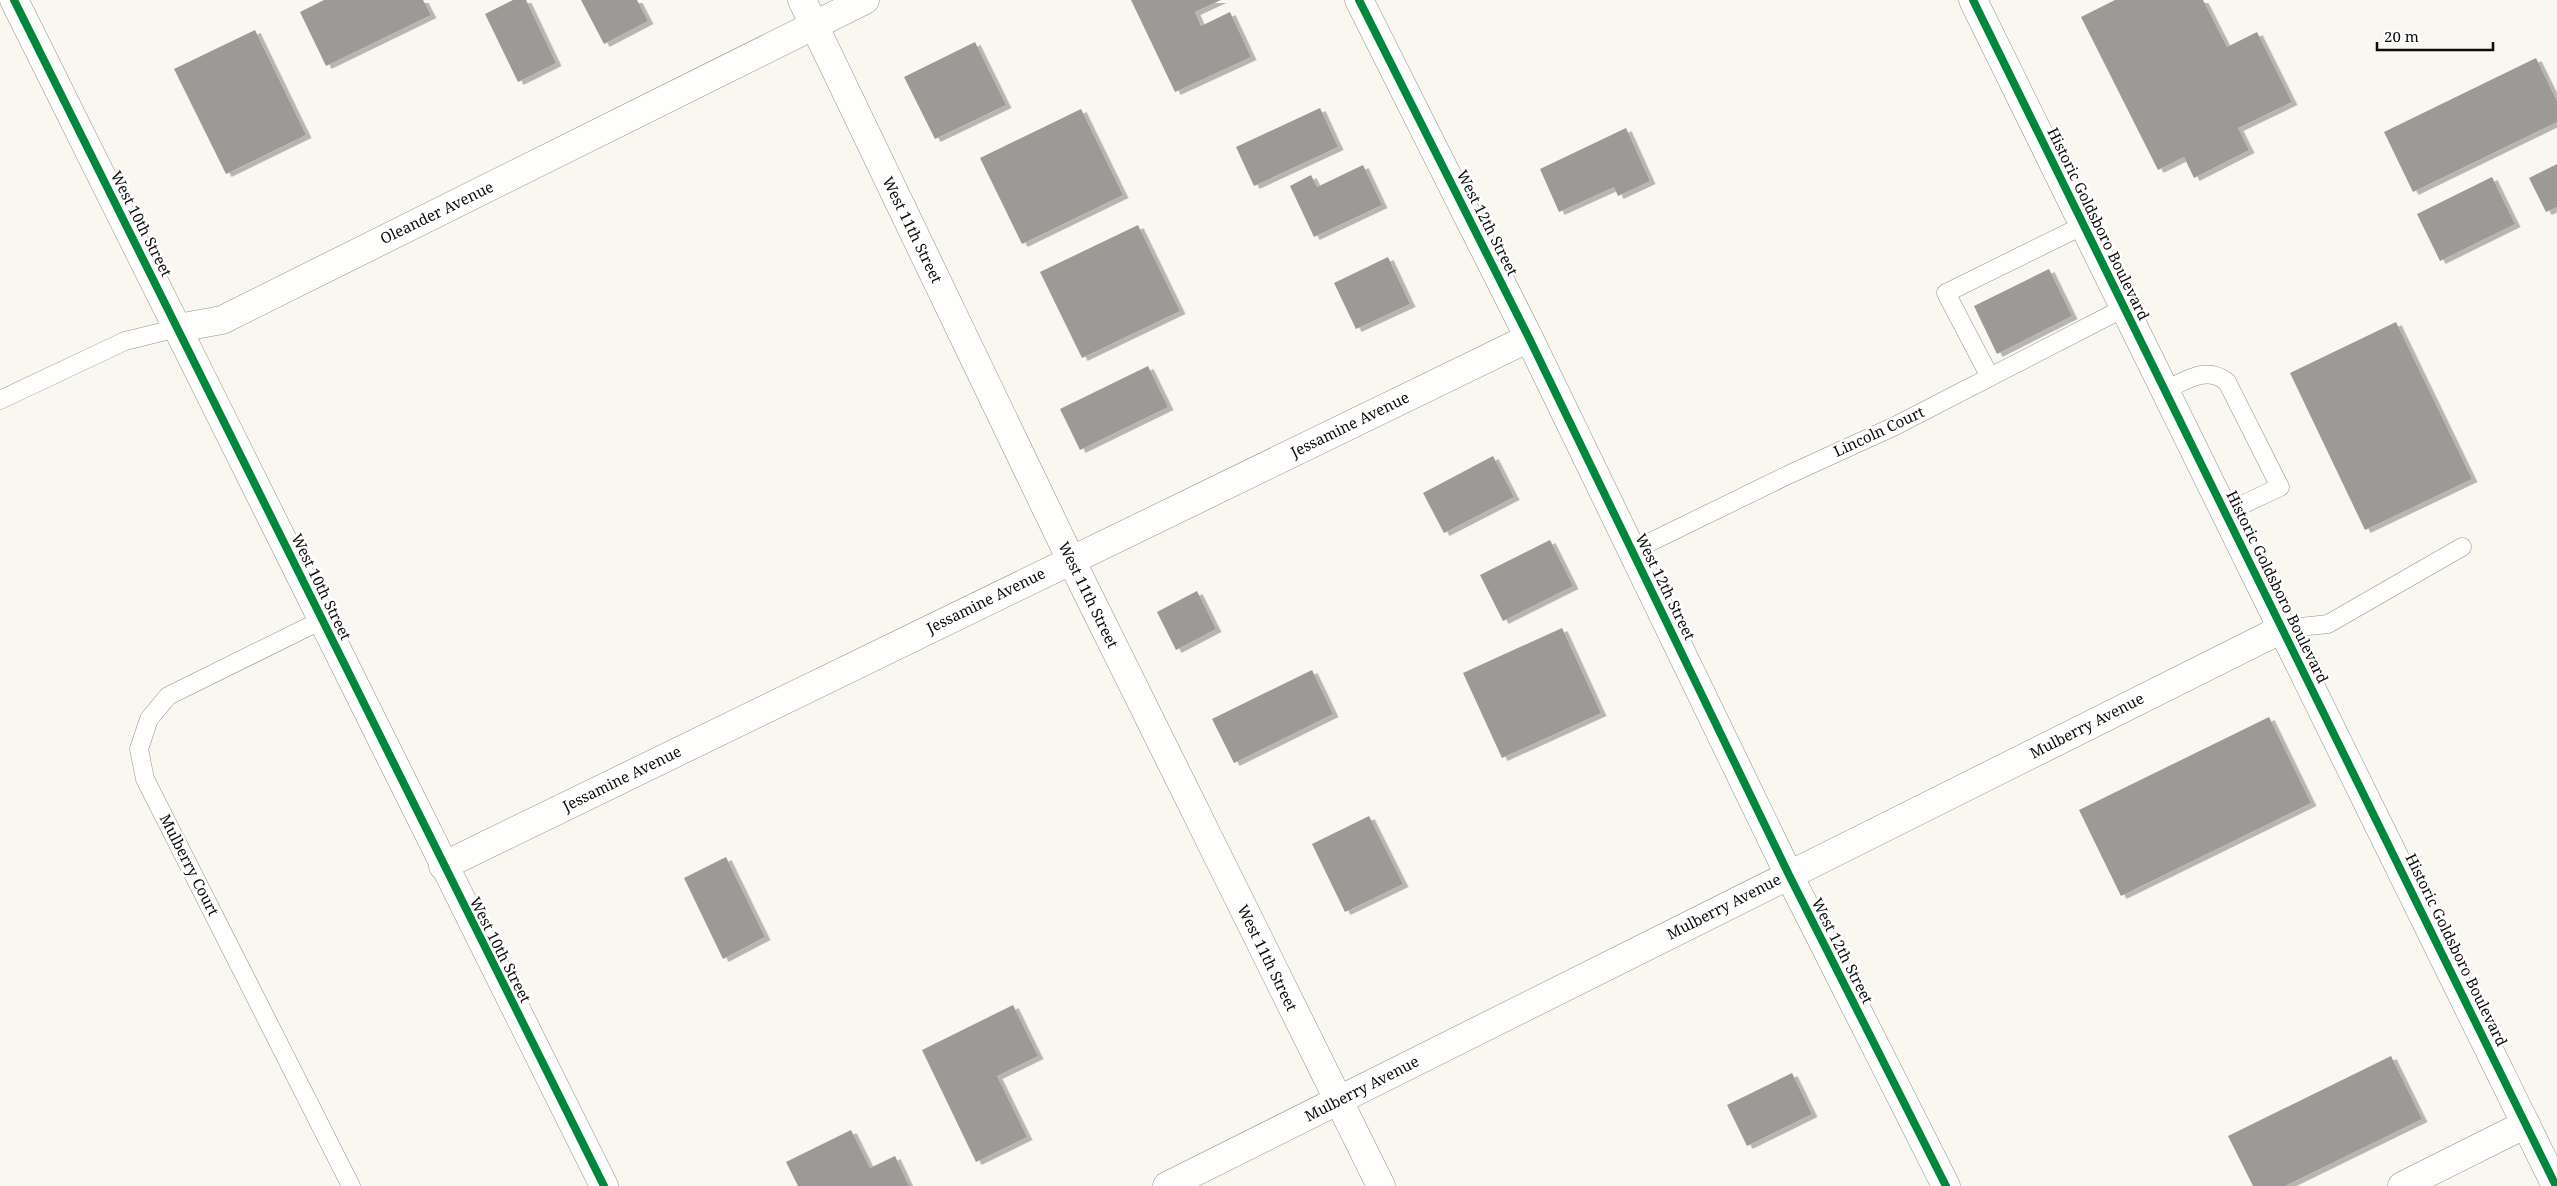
<svg xmlns="http://www.w3.org/2000/svg" width="2557" height="1186" viewBox="0 0 2557 1186" font-family="'Noto Serif',serif">
<defs>
<filter id="shadow"><feDropShadow dx="5.5" dy="3" stdDeviation="0" flood-color="#0004"/></filter>
</defs>
<rect width="100%" height="100%" fill="#f9f7f0"/>
<g fill="#9c9a96" filter="url(#shadow)">
<path d="M 324,0 L 423,0 L 431,15 L 326,66 L 300,12 Z"/>
<path d="M 513,0 L 526,0 L 556,63 L 518,82 L 485,14 Z"/>
<path d="M 581,0 L 637,0 L 648,21 L 604,44 Z"/>
<path d="M 1131,0 L 1221,0 L 1195,12 L 1201,26 L 1230,12 L 1251,57 L 1175,92 Z"/>
<path d="M 2115,0 L 2203,0 L 2227,47 L 2257,32 L 2292,102 L 2238,128 L 2249,150 L 2194,178 L 2184,157 L 2158,170 L 2081,17 Z"/>
<path d="M 255,30 L 306,135 L 226,174 L 174,69 Z"/>
<path d="M 975,42 L 1006,105 L 935,139 L 904,77 Z"/>
<path d="M 2536,58 L 2557,101 L 2557,122 L 2413,192 L 2384,132 Z"/>
<path d="M 1320,108 L 1338,147 L 1254,186 L 1236,147 Z"/>
<path d="M 1081,109 L 1123,195 L 1022,244 L 980,158 Z"/>
<path d="M 1626,128 L 1650,181 L 1618,196 L 1614,187 L 1559,212 L 1540,169 Z"/>
<path d="M 2557,164 L 2557,207 L 2546,212 L 2529,178 Z"/>
<path d="M 1363,165 L 1382,205 L 1314,237 L 1290,186 L 1311,175 L 1317,187 Z"/>
<path d="M 2492,177 L 2515,224 L 2440,261 L 2417,214 Z"/>
<path d="M 1138,225 L 1180,311 L 1082,358 L 1040,272 Z"/>
<path d="M 1388,257 L 1410,304 L 1356,329 L 1334,283 Z"/>
<path d="M 2049,269 L 2072,316 L 1997,354 L 1974,306 Z"/>
<path d="M 2396,322 L 2472,479 L 2365,530 L 2290,373 Z"/>
<path d="M 1148,366 L 1168,407 L 1080,450 L 1060,409 Z"/>
<path d="M 1493,456 L 1514,497 L 1444,533 L 1423,493 Z"/>
<path d="M 1550,540 L 1573,586 L 1503,621 L 1480,575 Z"/>
<path d="M 1197,591 L 1216,629 L 1176,650 L 1157,612 Z"/>
<path d="M 1562,628 L 1601,713 L 1502,758 L 1463,673 Z"/>
<path d="M 1312,670 L 1333,714 L 1234,763 L 1212,719 Z"/>
<path d="M 2269,717 L 2311,803 L 2121,896 L 2079,810 Z"/>
<path d="M 1369,816 L 1403,884 L 1345,912 L 1312,844 Z"/>
<path d="M 726,857 L 765,937 L 723,959 L 684,878 Z"/>
<path d="M 1013,1005 L 1038,1056 L 997,1076 L 1027,1137 L 976,1162 L 922,1050 Z"/>
<path d="M 2391,1056 L 2422,1119 L 2285,1186 L 2253,1186 L 2228,1136 Z"/>
<path d="M 1792,1073 L 1812,1114 L 1747,1146 L 1727,1105 Z"/>
<path d="M 851,1130 L 870,1168 L 895,1156 L 909,1186 L 798,1186 L 786,1162 Z"/>
</g>
<g fill="none" stroke-linecap="round" stroke-linejoin="round">
<g stroke="#92918e" stroke-width="19">
<g id="service">
<path d="M 1990,377 L 1946,293 L 2084,225"/>
<path d="M 2165,390 C 2186,381 2206,365 2227,382 L 2280,487 L 2225,513"/>
<path d="M 0,400 L 125,341 L 178,328"/>
<path d="M 1632,551 L 1790,474 L 1895,426 L 2124,308"/>
<path d="M 322,620 L 168,696 L 149,719 L 139,749 L 145,779 L 351,1186"/>
<path d="M 2282,629 L 2328,624 L 2462,547"/>
</g>
</g>
<g stroke="#92918e" stroke-width="29">
<g id="minor">
<path d="M 14,0 L 604,1186"/>
<path d="M 802,0 L 1071,560 L 1381,1186"/>
<path d="M 1359,0 L 1529,338 L 1789,875 L 1946,1186"/>
<path d="M 178,328 L 222,320 L 865,0"/>
<path d="M 443,866 L 1529,338"/>
<path d="M 1167,1186 L 2282,629"/>
<path d="M 2402,1186 L 2526,1124"/>
</g>
</g>
<g stroke="#92918e" stroke-width="29">
<path id="tertiary" d="M 1973,0 L 2556,1186"/>
</g>
<use href="#service" stroke="#fefefd" stroke-width="18"/>
<use href="#minor" stroke="#fefefd" stroke-width="28"/>
<use href="#tertiary" stroke="#fefefd" stroke-width="28"/>
<g stroke="#fff" stroke-width="11">
<g id="cycleway">
<path d="M 14,0 L 604,1186"/>
<path d="M 1359,0 L 1529,338 L 1789,875 L 1946,1186"/>
<path d="M 1973,0 L 2556,1186"/>
</g>
</g>
<use href="#cycleway" stroke="#00873e" stroke-width="8"/>
</g>
<g text-anchor="middle" stroke-width="5" stroke-linejoin="round" paint-order="stroke">
<g font-size="15" fill="#0b0b0b" stroke="#fff">
<text transform="translate(437 213) rotate(-26)" y="5">Oleander Avenue</text>
<text transform="translate(1487 223) rotate(63)" y="5">West 12th Street</text>
<text transform="translate(141 224) rotate(63)" y="5">West 10th Street</text>
<text transform="translate(2098 224) rotate(64)" y="5">Historic Goldsboro Boulevard</text>
<text transform="translate(912 230) rotate(64)" y="5">West 11th Street</text>
<text transform="translate(1350 425) rotate(-26)" y="5">Jessamine Avenue</text>
<text transform="translate(1879 432) rotate(-25)" y="5">Lincoln Court</text>
<text transform="translate(321 587) rotate(64)" y="5">West 10th Street</text>
<text transform="translate(1665 587) rotate(64)" y="5">West 12th Street</text>
<text transform="translate(2277 587) rotate(64)" y="5">Historic Goldsboro Boulevard</text>
<text transform="translate(1088 595) rotate(64)" y="5">West 11th Street</text>
<text transform="translate(986 601) rotate(-26)" y="5">Jessamine Avenue</text>
<text transform="translate(2087 726) rotate(-27)" y="5">Mulberry Avenue</text>
<text transform="translate(622 779) rotate(-26)" y="5">Jessamine Avenue</text>
<text transform="translate(189 865) rotate(63)" y="5">Mulberry Court</text>
<text transform="translate(1724 907) rotate(-27)" y="5">Mulberry Avenue</text>
<text transform="translate(500 950) rotate(63)" y="5">West 10th Street</text>
<text transform="translate(2456 950) rotate(64)" y="5">Historic Goldsboro Boulevard</text>
<text transform="translate(1842 951) rotate(63)" y="5">West 12th Street</text>
<text transform="translate(1267 958) rotate(64)" y="5">West 11th Street</text>
<text transform="translate(1362 1089) rotate(-27)" y="5">Mulberry Avenue</text>
</g>
</g>
<path d="M2377 42v8h116v-8" fill="none" stroke="#0b0b0b" stroke-width="2.5"/>
<text x="2384" y="42" font-size="15" fill="#0b0b0b" stroke="#ffffff" stroke-width="4" paint-order="stroke">20 m</text>
</svg>
